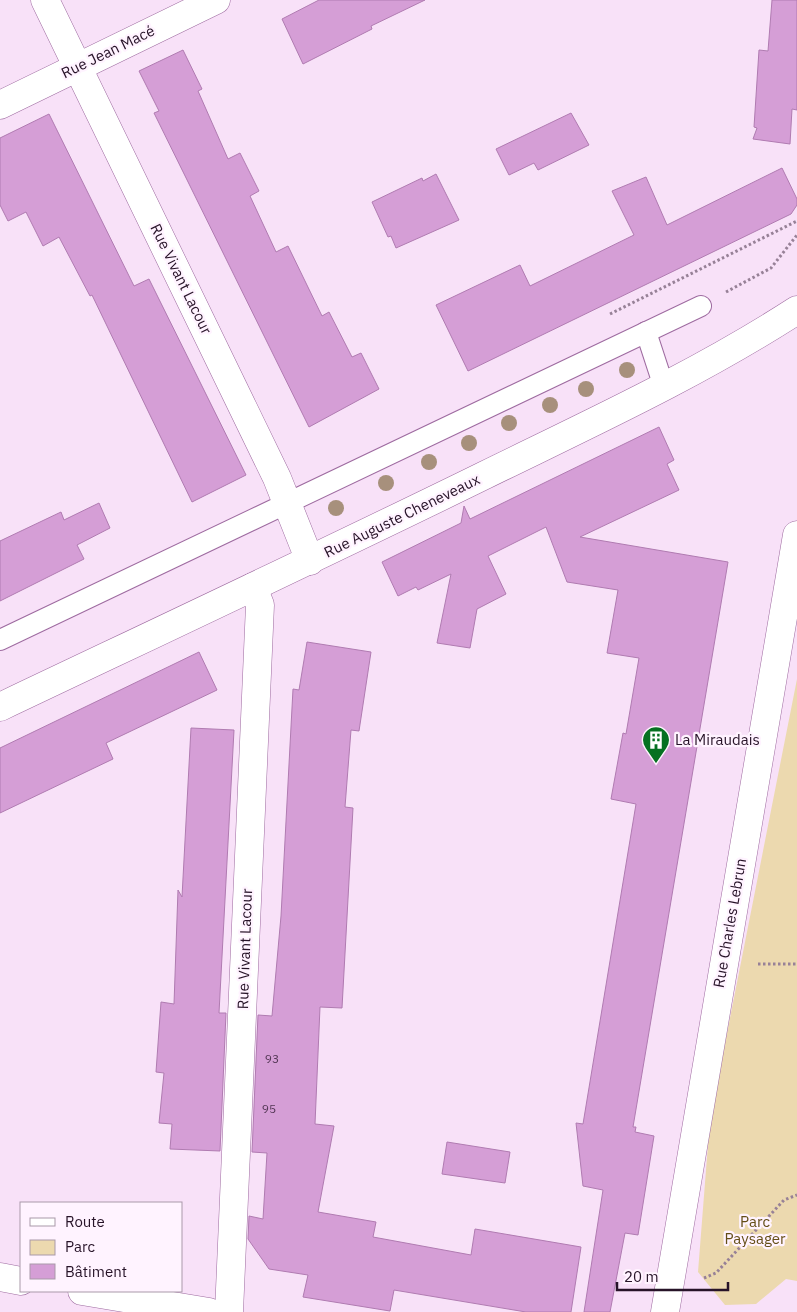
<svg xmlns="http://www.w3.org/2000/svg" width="797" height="1312" viewBox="0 0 797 1312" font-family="'IBM Plex Sans',sans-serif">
<rect width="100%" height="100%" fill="#f8e1f8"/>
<path fill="#ecd9af" d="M 797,679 L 797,1281 L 786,1279 L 756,1304 L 725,1305 L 698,1272 L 710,1119 Z"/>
<g fill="#d59ed6" stroke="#b07bb1">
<path d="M 319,0 L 425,0 L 371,26 L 372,29 L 303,64 L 282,19 Z"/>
<path d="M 772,0 L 797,0 L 797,110 L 792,109 L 790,144 L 753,139 L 757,128 L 754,127 L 759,50 L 768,51 Z"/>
<path d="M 183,50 L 202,89 L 198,91 L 228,159 L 240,153 L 259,191 L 250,196 L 276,252 L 288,246 L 322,316 L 329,312 L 352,357 L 361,353 L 379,389 L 309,427 L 154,113 L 159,111 L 139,71 Z"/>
<path d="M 571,113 L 589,145 L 538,170 L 534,163 L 509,175 L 496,149 Z"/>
<path d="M 49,114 L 134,286 L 149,279 L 246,475 L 192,502 L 92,295 L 90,296 L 59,237 L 43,246 L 26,212 L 8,221 L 0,205 L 0,138 Z"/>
<path d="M 782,168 L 797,199 L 797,205 L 791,214 L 468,371 L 436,305 L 520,265 L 530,286 L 634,235 L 612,191 L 646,177 L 667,225 Z"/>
<path d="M 436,174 L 459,220 L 396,248 L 391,236 L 388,237 L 372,202 L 422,178 L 423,181 Z"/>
<path d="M 659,427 L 674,460 L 667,464 L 679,490 L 580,537 L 728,562 L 633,1127 L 636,1127 L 635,1132 L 654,1136 L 638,1235 L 625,1233 L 610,1312 L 584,1312 L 603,1190 L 583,1186 L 576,1123 L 583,1124 L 636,804 L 611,799 L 623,733 L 626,734 L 639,658 L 607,653 L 618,590 L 567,582 L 546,527 L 488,556 L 506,594 L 477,609 L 470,648 L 437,643 L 451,574 L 418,590 L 416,587 L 398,596 L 382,562 L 461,523 L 464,506 L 470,519 Z"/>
<path d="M 99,503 L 110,528 L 77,545 L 84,559 L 0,601 L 0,541 L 61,512 L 64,520 Z"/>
<path d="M 307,642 L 371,652 L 359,731 L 351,730 L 345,807 L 353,808 L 342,1008 L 320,1007 L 315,1124 L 334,1126 L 318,1212 L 376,1222 L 373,1237 L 471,1255 L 475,1229 L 581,1247 L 571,1312 L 526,1312 L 394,1290 L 390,1311 L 303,1297 L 308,1275 L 269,1269 L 248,1239 L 249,1216 L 263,1219 L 267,1153 L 252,1152 L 258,1015 L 272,1016 L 281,916 L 293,689 L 299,690 Z"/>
<path d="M 199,652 L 217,690 L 106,743 L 113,759 L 0,813 L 0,748 Z"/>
<path d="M 191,728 L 234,730 L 219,1013 L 226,1013 L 220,1151 L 170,1149 L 172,1124 L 159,1123 L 164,1073 L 156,1072 L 161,1002 L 174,1004 L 178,890 L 182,897 Z"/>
<path d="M 447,1142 L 510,1152 L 505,1183 L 442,1174 Z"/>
</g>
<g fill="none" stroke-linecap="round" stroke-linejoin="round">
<g stroke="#9e6ba0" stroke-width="22">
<g id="service">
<path d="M 646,332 L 664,387"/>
<path d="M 0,640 L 701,306"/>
</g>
</g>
<g stroke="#9e6ba0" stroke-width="29">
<g id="minor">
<path d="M 45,0 L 277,478 L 310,561"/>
<path d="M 0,105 L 216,0"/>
<path d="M 0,1277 L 21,1281"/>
<path d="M 82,1291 L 209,1312"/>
<path d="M 229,1312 L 260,605 L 253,587"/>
</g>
</g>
<g stroke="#9e6ba0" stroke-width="29">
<path id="tertiary" d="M 665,1312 L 797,535"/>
</g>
<g stroke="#9e6ba0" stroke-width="29">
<path id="secondary" d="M 0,707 C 162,630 324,554 485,475 C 591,423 698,374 797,310"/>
</g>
<g stroke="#978197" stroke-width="3" stroke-dasharray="2.5 2.5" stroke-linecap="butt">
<path d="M 726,292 L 771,268 L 797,235"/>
<path d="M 610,314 L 797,221"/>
<path d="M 758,964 L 797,964"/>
<path d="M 704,1278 L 716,1273 L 784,1200 L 797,1195"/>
</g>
<use href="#service" stroke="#fff" stroke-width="20"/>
<use href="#minor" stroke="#fff" stroke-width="28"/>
<use href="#tertiary" stroke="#fff" stroke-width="28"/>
<use href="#secondary" stroke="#fff" stroke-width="28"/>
</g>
<g fill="#a7907c">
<circle cx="627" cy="370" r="8"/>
<circle cx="586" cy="389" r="8"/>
<circle cx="550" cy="405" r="8"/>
<circle cx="509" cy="423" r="8"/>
<circle cx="469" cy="443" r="8"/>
<circle cx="429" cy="462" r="8"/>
<circle cx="386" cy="483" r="8"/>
<circle cx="336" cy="508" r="8"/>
</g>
<defs>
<g id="building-pin" transform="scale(1.4375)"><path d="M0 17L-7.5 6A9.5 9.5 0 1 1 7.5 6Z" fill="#067122" stroke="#fff3ff"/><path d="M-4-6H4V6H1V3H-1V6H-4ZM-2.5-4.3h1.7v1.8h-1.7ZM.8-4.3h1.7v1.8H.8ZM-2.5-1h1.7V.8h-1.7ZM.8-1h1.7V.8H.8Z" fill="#fff"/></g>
</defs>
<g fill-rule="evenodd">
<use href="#building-pin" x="656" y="740"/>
</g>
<g text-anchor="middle" stroke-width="4.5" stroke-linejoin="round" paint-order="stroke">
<g font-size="12" fill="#523654">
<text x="272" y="1063">93</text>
<text x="269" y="1113">95</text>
</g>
<g font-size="15" fill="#271328" stroke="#fff3ff">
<text transform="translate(108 52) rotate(-26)" y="5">Rue Jean Macé</text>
<text transform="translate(181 279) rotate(64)" y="5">Rue Vivant Lacour</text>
<text transform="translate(402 516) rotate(-26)" y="5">Rue Auguste Cheneveaux</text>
<text transform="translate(730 923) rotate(-80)" y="5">Rue Charles Lebrun</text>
<text transform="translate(245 949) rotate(-88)" y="5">Rue Vivant Lacour</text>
</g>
<g font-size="15" fill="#271328" stroke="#fff3ff" text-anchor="start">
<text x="675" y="745">La Miraudais</text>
</g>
<g font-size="15" fill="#644e17" stroke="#fff3ff">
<text x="755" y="1227">Parc<tspan x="755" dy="17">Paysager</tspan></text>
</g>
</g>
<rect x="20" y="1202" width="162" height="90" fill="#fff3ff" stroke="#a999a9"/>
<rect x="30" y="1218" width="25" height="8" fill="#ffffff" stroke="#a999a9"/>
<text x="65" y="1227" font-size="15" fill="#271328">Route</text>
<rect x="30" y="1240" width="25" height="15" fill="#ecd9af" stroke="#a999a9"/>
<text x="65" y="1252" font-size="15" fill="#271328">Parc</text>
<rect x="30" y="1264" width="25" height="15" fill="#d59ed6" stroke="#a999a9"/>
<text x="65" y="1277" font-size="15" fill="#271328">Bâtiment</text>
<path d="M617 1282v8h111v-8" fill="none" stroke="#271328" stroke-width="2.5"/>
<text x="624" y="1282" font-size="15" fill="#271328" stroke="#fff3ff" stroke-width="4" paint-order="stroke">20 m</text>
</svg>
